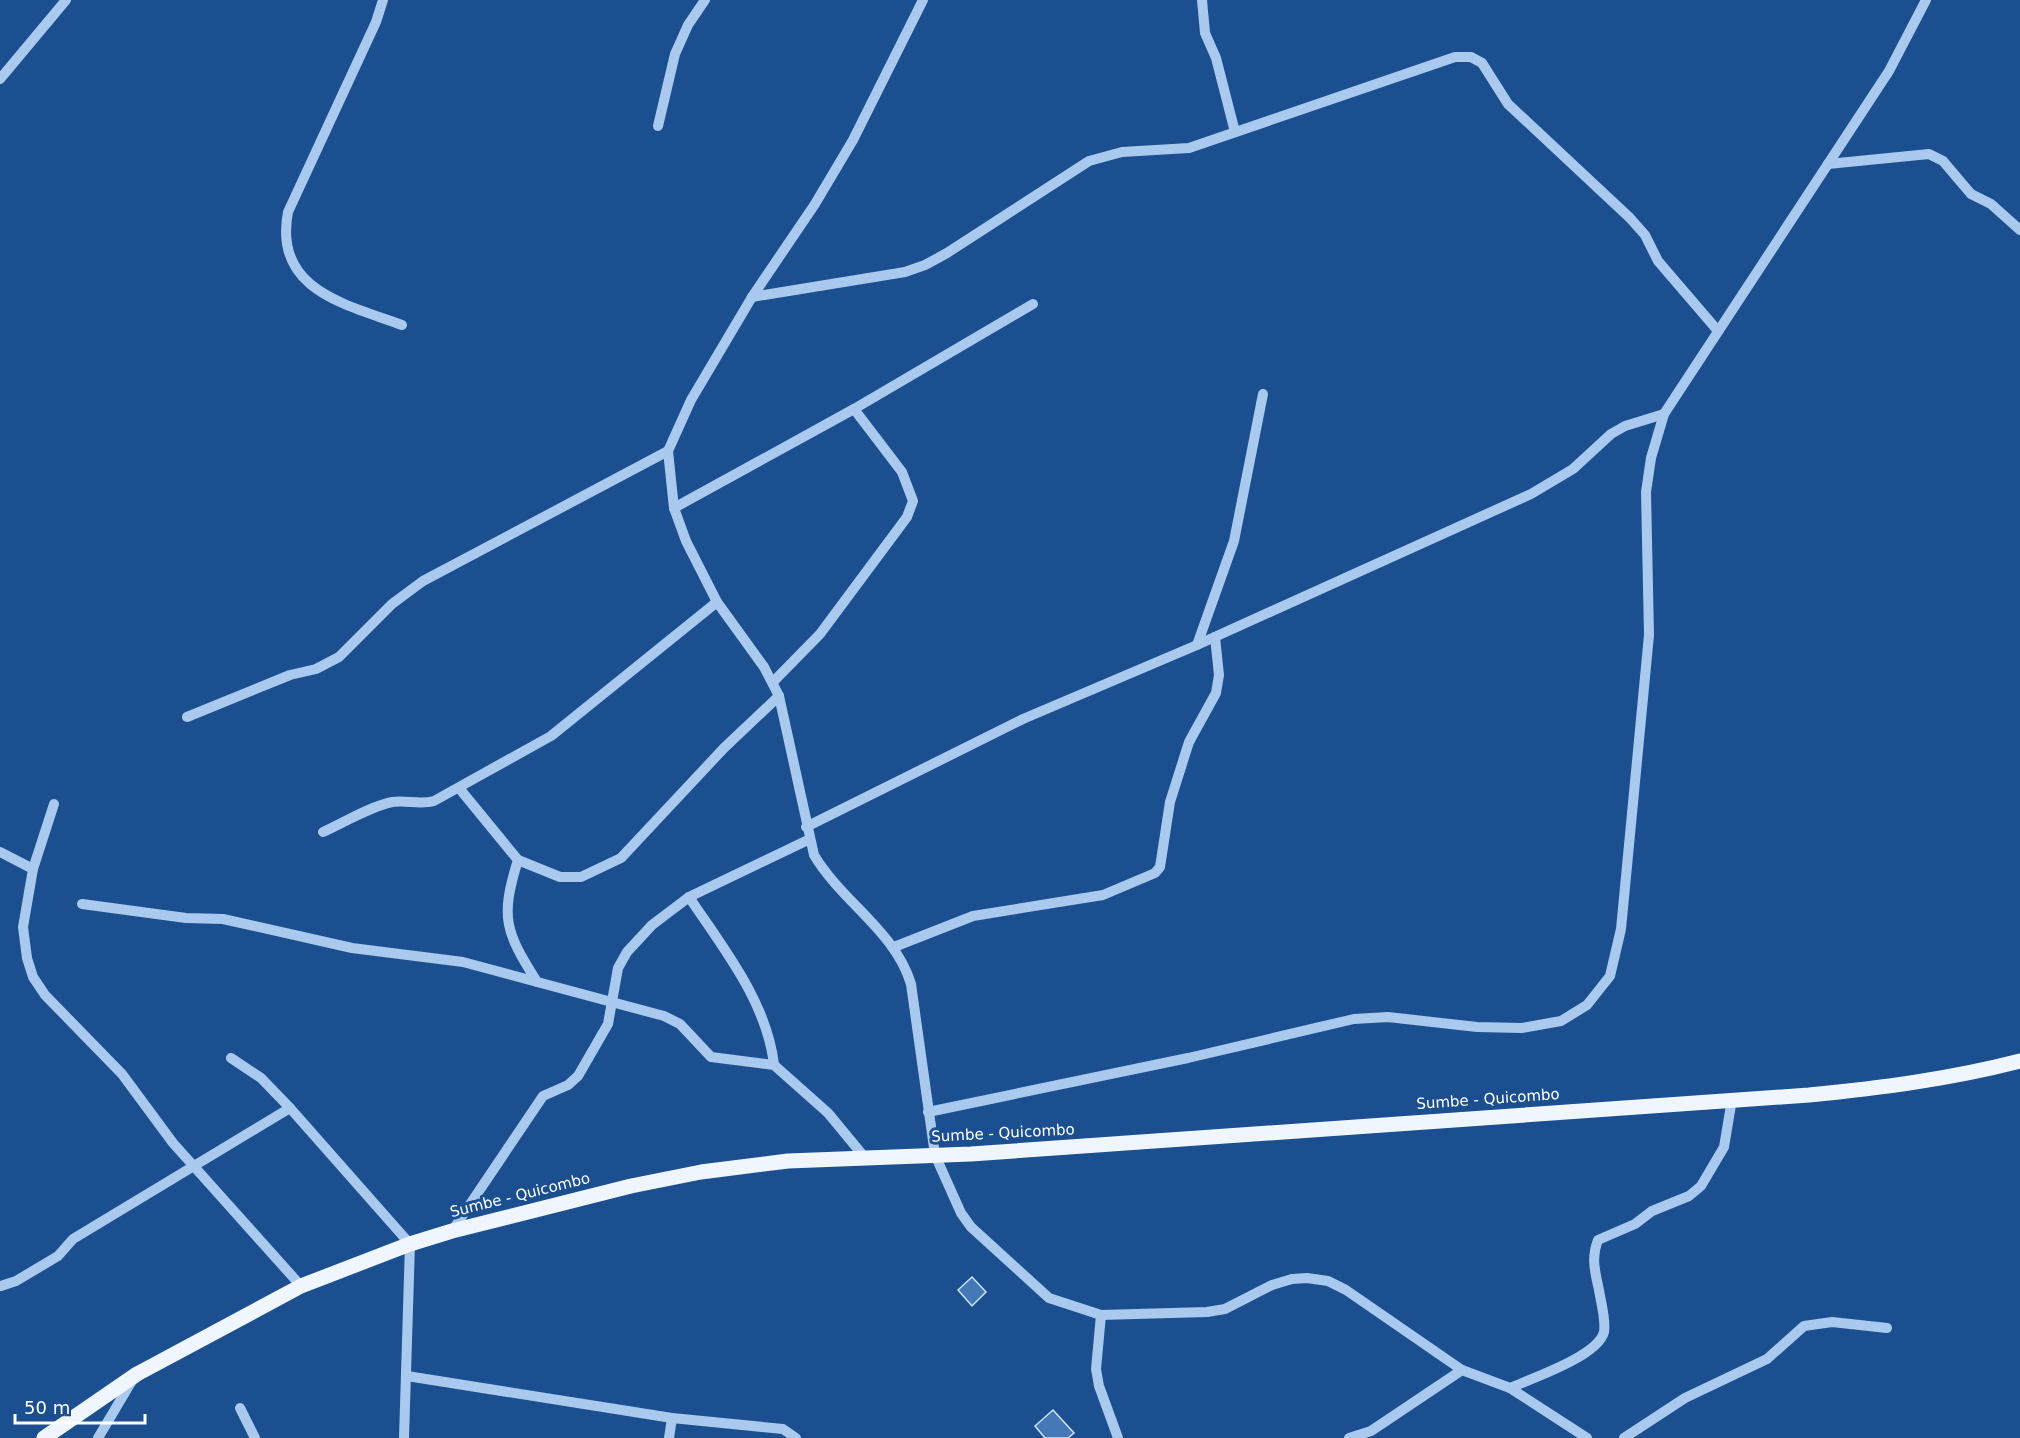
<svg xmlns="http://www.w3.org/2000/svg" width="2020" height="1438" viewBox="0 0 2020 1438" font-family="'DejaVu Sans',sans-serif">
<rect width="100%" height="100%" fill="#1b4f8f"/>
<g fill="#4478b7" stroke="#cfe3fa" stroke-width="1.5">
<path d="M 972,1277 L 986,1292 L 972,1306 L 958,1290 Z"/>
<path d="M 1053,1410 L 1074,1433 L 1068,1438 L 1045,1438 L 1035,1426 Z"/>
</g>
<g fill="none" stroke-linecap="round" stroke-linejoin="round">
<g stroke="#a9c9ee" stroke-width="10">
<path d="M 383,0 L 376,22 L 288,212 C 273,290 345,304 402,325"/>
<path d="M 923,0 L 853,140 L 815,204 L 752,297 L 691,400 L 668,451 L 674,508 L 686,541 L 717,602 L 764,667 L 779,696 L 814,855 C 842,902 895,931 911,984 L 935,1155 L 961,1213 L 971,1227 L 1049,1298 L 1101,1315 L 1207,1312 L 1225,1309 L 1272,1285 L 1292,1279 L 1307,1278 L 1328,1281 L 1346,1290 L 1462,1370 L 1510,1388 L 1587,1438"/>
<path d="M 1202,0 L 1205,33 L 1216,58 L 1235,132"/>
<path d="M 0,79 L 66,0"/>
<path d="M 658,126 L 675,54 L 688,25 L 705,0"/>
<path d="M 1828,164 L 1929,154 L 1943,161 L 1971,194 L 1991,204 L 2020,230"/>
<path d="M 752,297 L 905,272 L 925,265 L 947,253 L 1089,161 L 1122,152 L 1189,148 L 1455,57 L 1471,57 L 1482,63 L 1508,104 L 1630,218 L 1645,235 L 1658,261 L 1718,331"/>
<path d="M 674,508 L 854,409 L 1033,304"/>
<path d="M 1197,645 L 1234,541 L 1263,394"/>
<path d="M 773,682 L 820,634 L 907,517 L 913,501 L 902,472 L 854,409"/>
<path d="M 187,717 L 290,675 L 316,669 L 339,657 L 392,604 L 423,581 L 668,451"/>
<path d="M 459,788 L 518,860 L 560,877 L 581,877 L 621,858 L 724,748 L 779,696"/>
<path d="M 54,804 L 33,869 L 23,927 L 27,958 L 33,977 L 45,995 L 122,1074 L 173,1143 L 301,1286"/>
<path d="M 806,827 L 1023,719 L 1197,645 L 1531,494 L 1573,469 L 1611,434 L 1625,426 L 1664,414"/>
<path d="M 323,832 C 345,822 369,807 392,802 C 407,800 420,805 434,801 L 551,736 L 717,602"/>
<path d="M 0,852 L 33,869"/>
<path d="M 518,860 C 500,918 505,931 537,982"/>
<path d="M 689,897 C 723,948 767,1002 774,1065"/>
<path d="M 82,904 L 186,918 L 223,919 L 352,948 L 463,962 L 664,1016 L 680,1024 L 711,1057 L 774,1065 L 828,1113 L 866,1159"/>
<path d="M 894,947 L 973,916 L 1103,895 L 1155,873 L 1160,867 L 1170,802 L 1189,742 L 1216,693 L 1219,675 L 1215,637"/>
<path d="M 231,1058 L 261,1078 L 290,1108 L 410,1244 L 404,1438"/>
<path d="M 928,1112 L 1188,1058 L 1354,1019 L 1388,1017 L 1477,1027 L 1522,1028 L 1561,1021 L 1587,1005 L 1610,976 L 1621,929 L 1649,635 L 1646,492 L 1651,458 L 1664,414 L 1889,71 L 1926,0"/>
<path d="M 452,1231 L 543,1096 L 568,1085 L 578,1076 L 608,1024 L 618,968 L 627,952 L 652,925 L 689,897 L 810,839"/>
<path d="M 1,1286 L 16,1281 L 58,1256 L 73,1239 L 290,1108"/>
<path d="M 1101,1315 L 1096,1369 L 1099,1386 L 1118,1438"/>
<path d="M 407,1376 L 672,1418 L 783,1429 L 796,1438"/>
<path d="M 1510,1388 C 1533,1378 1598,1356 1604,1332 C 1606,1319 1601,1303 1599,1290 C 1595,1272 1591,1258 1598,1240 L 1635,1224 L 1652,1211 L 1689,1196 L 1701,1186 L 1724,1147 L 1732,1099"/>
<path d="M 240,1408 L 255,1438"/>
<path d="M 98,1438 L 133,1379"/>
<path d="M 669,1438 L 672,1418"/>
<path d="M 1349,1438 L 1371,1431 L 1462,1370"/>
<path d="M 1624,1438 L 1685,1398 L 1767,1359 L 1804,1326 L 1832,1322 L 1887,1328"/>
</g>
<path stroke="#f0f6ff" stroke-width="15" d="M 44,1438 L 137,1374 L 301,1286 L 410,1244 L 452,1231 L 631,1186 L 701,1172 L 788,1161 L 971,1154 L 1809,1095 C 1881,1088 1950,1079 2020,1061"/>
</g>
<g text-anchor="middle" stroke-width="6" stroke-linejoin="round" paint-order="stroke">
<g font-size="15" fill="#fff" stroke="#1b4f8f">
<text transform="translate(1488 1099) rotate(-4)" y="5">Sumbe - Quicombo</text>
<text transform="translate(1003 1133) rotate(-3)" y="5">Sumbe - Quicombo</text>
<text transform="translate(520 1195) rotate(-14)" y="5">Sumbe - Quicombo</text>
</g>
</g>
<path d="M15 1414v9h130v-9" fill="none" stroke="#ffffff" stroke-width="3"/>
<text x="24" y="1414" font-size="18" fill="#ffffff" stroke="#1b4f8f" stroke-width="4.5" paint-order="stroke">50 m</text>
</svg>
